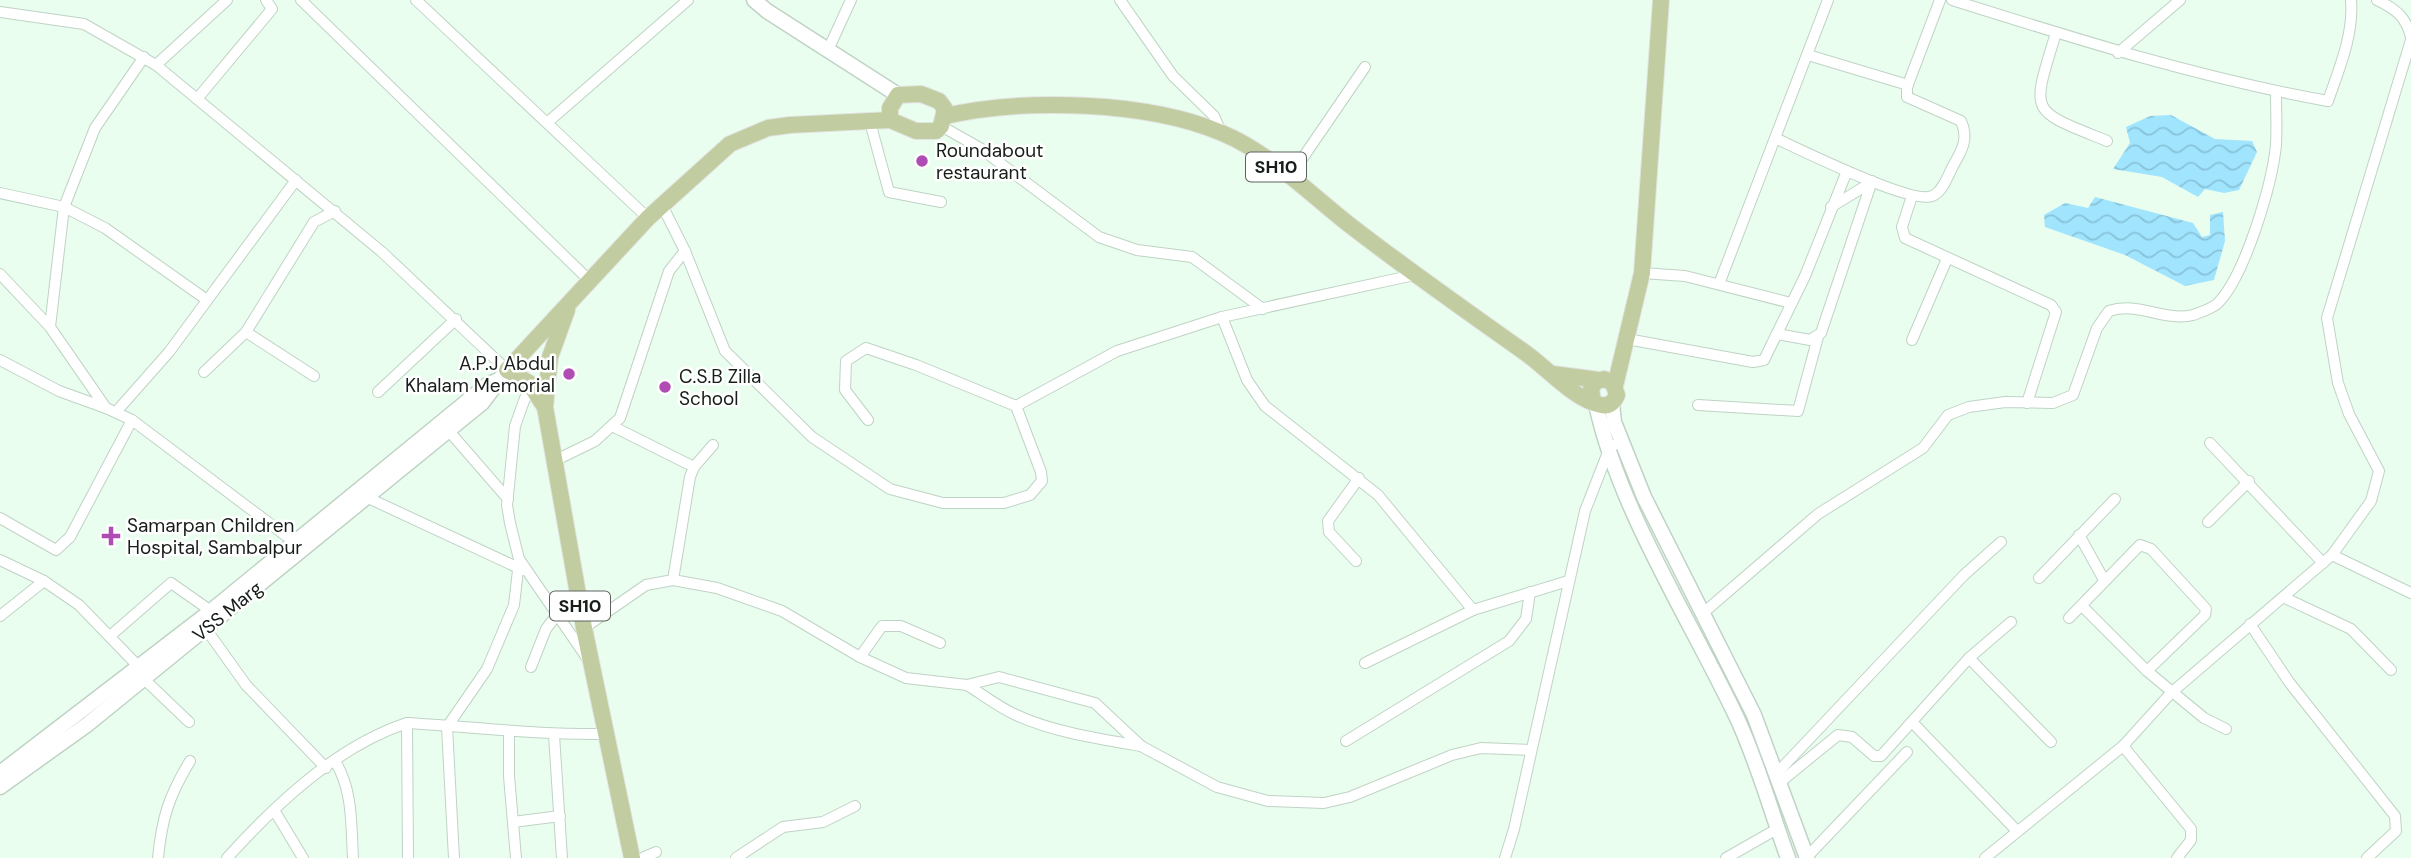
<svg xmlns="http://www.w3.org/2000/svg" width="2411" height="858" viewBox="0 0 2411 858" font-family="'DM Sans',sans-serif">
<defs>
<pattern id="water-waves" width="16" height="10" patternUnits="userSpaceOnUse" patternTransform="scale(1.75)"><rect width="16" height="10" fill="#a0e4fe"/><path d="M0 5q4-4 8 0t8 0" fill="none" stroke="#89c3d9"/></pattern>
</defs>
<rect width="100%" height="100%" fill="#eafef0"/>
<g fill="url(#water-waves)">
<path d="M 2171,115 L 2215,139 L 2252,141 L 2257,152 L 2239,190 L 2224,193 L 2205,189 L 2198,197 L 2162,177 L 2113,169 L 2130,143 L 2126,127 L 2150,116 Z"/>
<path d="M 2095,197 L 2193,223 L 2202,237 L 2210,235 L 2210,215 L 2223,212 L 2225,241 L 2214,280 L 2185,286 L 2125,255 L 2045,227 L 2044,215 L 2065,203 L 2088,208 Z"/>
</g>
<g fill="none" stroke-linecap="round" stroke-linejoin="round">
<g stroke="#bfd3c5" stroke-width="12">
<g id="minor">
<path d="M 301,0 L 590,281"/>
<path d="M 416,0 L 648,218"/>
<path d="M 1120,0 L 1173,76 L 1214,116 L 1221,132"/>
<path d="M 1952,0 C 2076,39 2200,78 2328,101 C 2339,69 2354,34 2351,0"/>
<path d="M 2377,0 C 2396,9 2406,17 2411,37"/>
<path d="M 0,12 L 84,24 L 156,65 L 382,252 L 507,370"/>
<path d="M 2056,33 C 2031,115 2028,109 2107,141"/>
<path d="M 828,50 L 851,0"/>
<path d="M 2118,53 L 2180,0"/>
<path d="M 1808,55 L 1908,85"/>
<path d="M 156,65 L 227,0"/>
<path d="M 197,99 L 272,9 L 266,0"/>
<path d="M 548,122 L 688,0"/>
<path d="M 870,122 L 889,192 L 941,202"/>
<path d="M 941,126 L 980,148 L 1099,237 L 1137,250 L 1192,257 L 1263,309"/>
<path d="M 1777,139 C 1801,150 1912,205 1932,196 C 1943,192 1948,175 1953,166 C 1962,150 1969,139 1961,121 L 1907,97 L 1907,87 L 1940,0"/>
<path d="M 1289,178 L 1365,67"/>
<path d="M 0,193 L 64,207 L 105,228 L 207,300"/>
<path d="M 1912,196 L 1902,227 L 1905,238 L 2051,305 L 2056,312 L 2027,403"/>
<path d="M 662,205 L 685,251 L 725,351 L 812,437 L 890,489 L 943,503 L 1004,503 L 1030,495 L 1042,481 L 1041,472 L 1016,406 L 1117,351 L 1222,317 L 1414,275"/>
<path d="M 1831,207 L 1872,182"/>
<path d="M 1642,273 L 1685,276 L 1791,303"/>
<path d="M 0,274 L 50,327 L 106,408 L 132,420 L 293,541"/>
<path d="M 1719,284 L 1828,0"/>
<path d="M 1222,317 L 1247,380 L 1265,406 L 1378,495 L 1473,610"/>
<path d="M 50,327 L 64,207 L 95,128 L 144,57"/>
<path d="M 246,332 L 314,376"/>
<path d="M 1777,334 L 1810,340 L 1821,333 L 1872,181"/>
<path d="M 1627,339 L 1753,362 L 1764,360 L 1805,276 L 1847,171"/>
<path d="M 1912,340 L 1947,259"/>
<path d="M 0,360 L 59,391 L 106,408"/>
<path d="M 204,372 L 246,332 L 314,222 L 335,211"/>
<path d="M 534,390 L 525,398 L 515,426 L 507,505 L 510,523 L 519,559 L 587,658"/>
<path d="M 378,392 L 456,319"/>
<path d="M 1698,405 L 1798,411 L 1818,337"/>
<path d="M 116,412 L 169,352 L 296,180"/>
<path d="M 868,420 L 845,390 L 846,361 L 866,348 L 916,365 L 1016,406"/>
<path d="M 614,427 L 694,467"/>
<path d="M 448,430 L 508,499"/>
<path d="M 2210,443 L 2323,563"/>
<path d="M 713,445 L 694,467 L 690,477 L 673,580 L 717,588 L 782,611 L 860,657 L 906,678 L 967,685 L 999,677 L 1095,703 L 1141,746 L 1217,787 L 1268,801 L 1324,803 L 1350,797 L 1452,755 L 1481,748 L 1531,750"/>
<path d="M 556,460 L 595,441 L 620,418 L 669,271 L 685,251"/>
<path d="M 366,497 L 523,570"/>
<path d="M 0,518 L 56,550 L 70,537 L 132,420"/>
<path d="M 2208,522 L 2249,481"/>
<path d="M 2079,535 L 2104,580"/>
<path d="M 2332,555 L 2411,593"/>
<path d="M 0,560 L 44,581 L 79,605 L 138,666"/>
<path d="M 1356,561 L 1329,532 L 1328,521 L 1359,478"/>
<path d="M 2039,578 L 2115,499"/>
<path d="M 2285,598 L 2351,629 L 2391,670"/>
<path d="M 1702,614 L 1818,514 L 1923,448 L 1948,415 L 1969,407 L 2005,402 L 2053,403 L 2073,395 L 2097,328 L 2109,311 C 2138,301 2164,322 2193,315 C 2201,312 2211,309 2217,304 C 2245,277 2272,184 2276,145 C 2277,128 2276,109 2276,92"/>
<path d="M 0,616 L 44,581"/>
<path d="M 2069,618 L 2140,545 L 2151,549 L 2206,609 L 2205,615 L 2147,671 L 2082,606"/>
<path d="M 2250,624 L 2289,682 L 2395,816 L 2396,831 L 2367,858"/>
<path d="M 584,628 L 646,585 L 673,580"/>
<path d="M 206,629 L 246,685 L 326,768"/>
<path d="M 110,636 L 171,583 L 211,611"/>
<path d="M 860,657 L 882,626 L 901,626 L 940,643"/>
<path d="M 1969,658 L 2051,742"/>
<path d="M 1365,663 L 1473,610 L 1568,581"/>
<path d="M 531,667 L 546,629 L 556,616"/>
<path d="M 2147,671 L 2204,718 L 2226,729"/>
<path d="M 143,678 L 189,722"/>
<path d="M 967,685 C 982,694 997,706 1014,714 C 1052,732 1099,739 1141,746"/>
<path d="M 1912,722 L 2017,831"/>
<path d="M 407,723 L 408,858"/>
<path d="M 509,731 L 509,776 L 516,858"/>
<path d="M 554,735 L 562,858"/>
<path d="M 1346,741 L 1509,641 L 1526,619 L 1530,592"/>
<path d="M 2123,746 L 2191,829 L 2191,840 L 2177,858"/>
<path d="M 335,761 C 353,791 351,823 353,858"/>
<path d="M 1776,774 L 1964,575 L 2001,542"/>
<path d="M 1779,783 L 1838,735 L 1852,737 L 1874,756 L 1881,756 L 1969,658 L 2011,622"/>
<path d="M 274,810 L 303,858"/>
<path d="M 513,822 L 560,816"/>
<path d="M 1807,857 L 1907,752"/>
<path d="M 158,858 C 162,817 169,796 190,761"/>
<path d="M 227,858 C 276,804 337,746 407,723 C 474,727 539,735 605,734"/>
<path d="M 454,858 L 447,727 L 487,669 L 514,605 L 518,570"/>
<path d="M 642,858 L 656,852"/>
<path d="M 736,858 L 783,827 L 823,822 L 855,806"/>
<path d="M 1505,858 L 1514,829 L 1585,511 L 1610,447 L 1623,441"/>
<path d="M 1726,858 L 1777,829"/>
<path d="M 1985,858 L 2123,746 L 2171,693 L 2332,555 L 2371,501 L 2379,471 L 2349,414 L 2338,383 L 2327,318 L 2411,40"/>
</g>
</g>
<g stroke="#bfd3c5" stroke-width="17">
<g id="secondary">
<path d="M 754,0 L 767,11 L 898,95"/>
<path d="M 1612,403 L 1614,422 L 1644,497 L 1754,715 L 1807,858"/>
<path d="M 1596,404 C 1618,508 1691,621 1737,718 C 1758,763 1771,812 1788,858"/>
<path d="M 0,773 L 211,611 L 487,385 L 498,380"/>
<path d="M 0,787 L 88,724 L 482,403 L 507,370"/>
</g>
</g>
<g stroke="#e3e4e3" stroke-width="18">
<g id="primary">
<path d="M 921,94 L 939,101 L 945,109 L 941,126 L 936,131 L 916,131 L 890,120 L 890,108 L 898,95 Z"/>
<path d="M 945,116 C 1025,98 1147,101 1222,133 C 1270,153 1310,194 1351,226 C 1409,271 1468,312 1527,354 C 1548,369 1575,400 1601,405 C 1609,407 1614,402 1617,395 L 1613,383 L 1604,379 L 1595,382 L 1591,389 L 1593,401"/>
<path d="M 1553,374 L 1599,380"/>
<path d="M 1615,386 L 1642,273 L 1661,0"/>
<path d="M 545,407 L 550,357 L 567,310"/>
<path d="M 632,858 L 584,628 L 545,407 L 529,383 L 507,370 L 648,218 L 730,144 L 768,128 L 790,125 L 890,120"/>
</g>
</g>
<use href="#minor" stroke="#fff" stroke-width="10"/>
<use href="#secondary" stroke="#fff" stroke-width="14"/>
<use href="#primary" stroke="#c1cda0" stroke-width="16"/>
</g>
<g fill="#af4db5" stroke="#fff" stroke-width="2.5">
<circle cx="922" cy="161" r="7"/>
<circle cx="569" cy="374" r="7"/>
<circle cx="665" cy="387" r="7"/>
<path d="M107.5 525.5h7v7h7v7h-7v7h-7v-7h-7v-7h7z"/>
</g>
<g text-anchor="middle" stroke-width="5" stroke-linejoin="round" paint-order="stroke">
<g fill="#fff" stroke="#5d625e" stroke-width="2">
<rect x="1246" y="152.5" width="60" height="29" rx="5"/>
<rect x="550" y="591.5" width="60" height="29" rx="5"/>
</g>
<g font-size="18" font-weight="bold" fill="#171e19">
<text x="1276" y="173">SH10</text>
<text x="580" y="612">SH10</text>
</g>
<g font-size="19" fill="#171e19" stroke="#fff" text-anchor="start">
<text x="936" y="157">Roundabout<tspan x="936" dy="22">restaurant</tspan></text>
<text x="555" y="370" text-anchor="end">A.P.J Abdul<tspan x="555" dy="22">Khalam Memorial</tspan></text>
<text x="679" y="383">C.S.B Zilla<tspan x="679" dy="22">School</tspan></text>
<text x="127" y="532">Samarpan Children<tspan x="127" dy="22">Hospital, Sambalpur</tspan></text>
</g>
<g font-size="19" fill="#171e19" stroke="#fff">
<text transform="translate(227 611) rotate(-39)" y="7">VSS Marg</text>
</g>
</g>
</svg>
